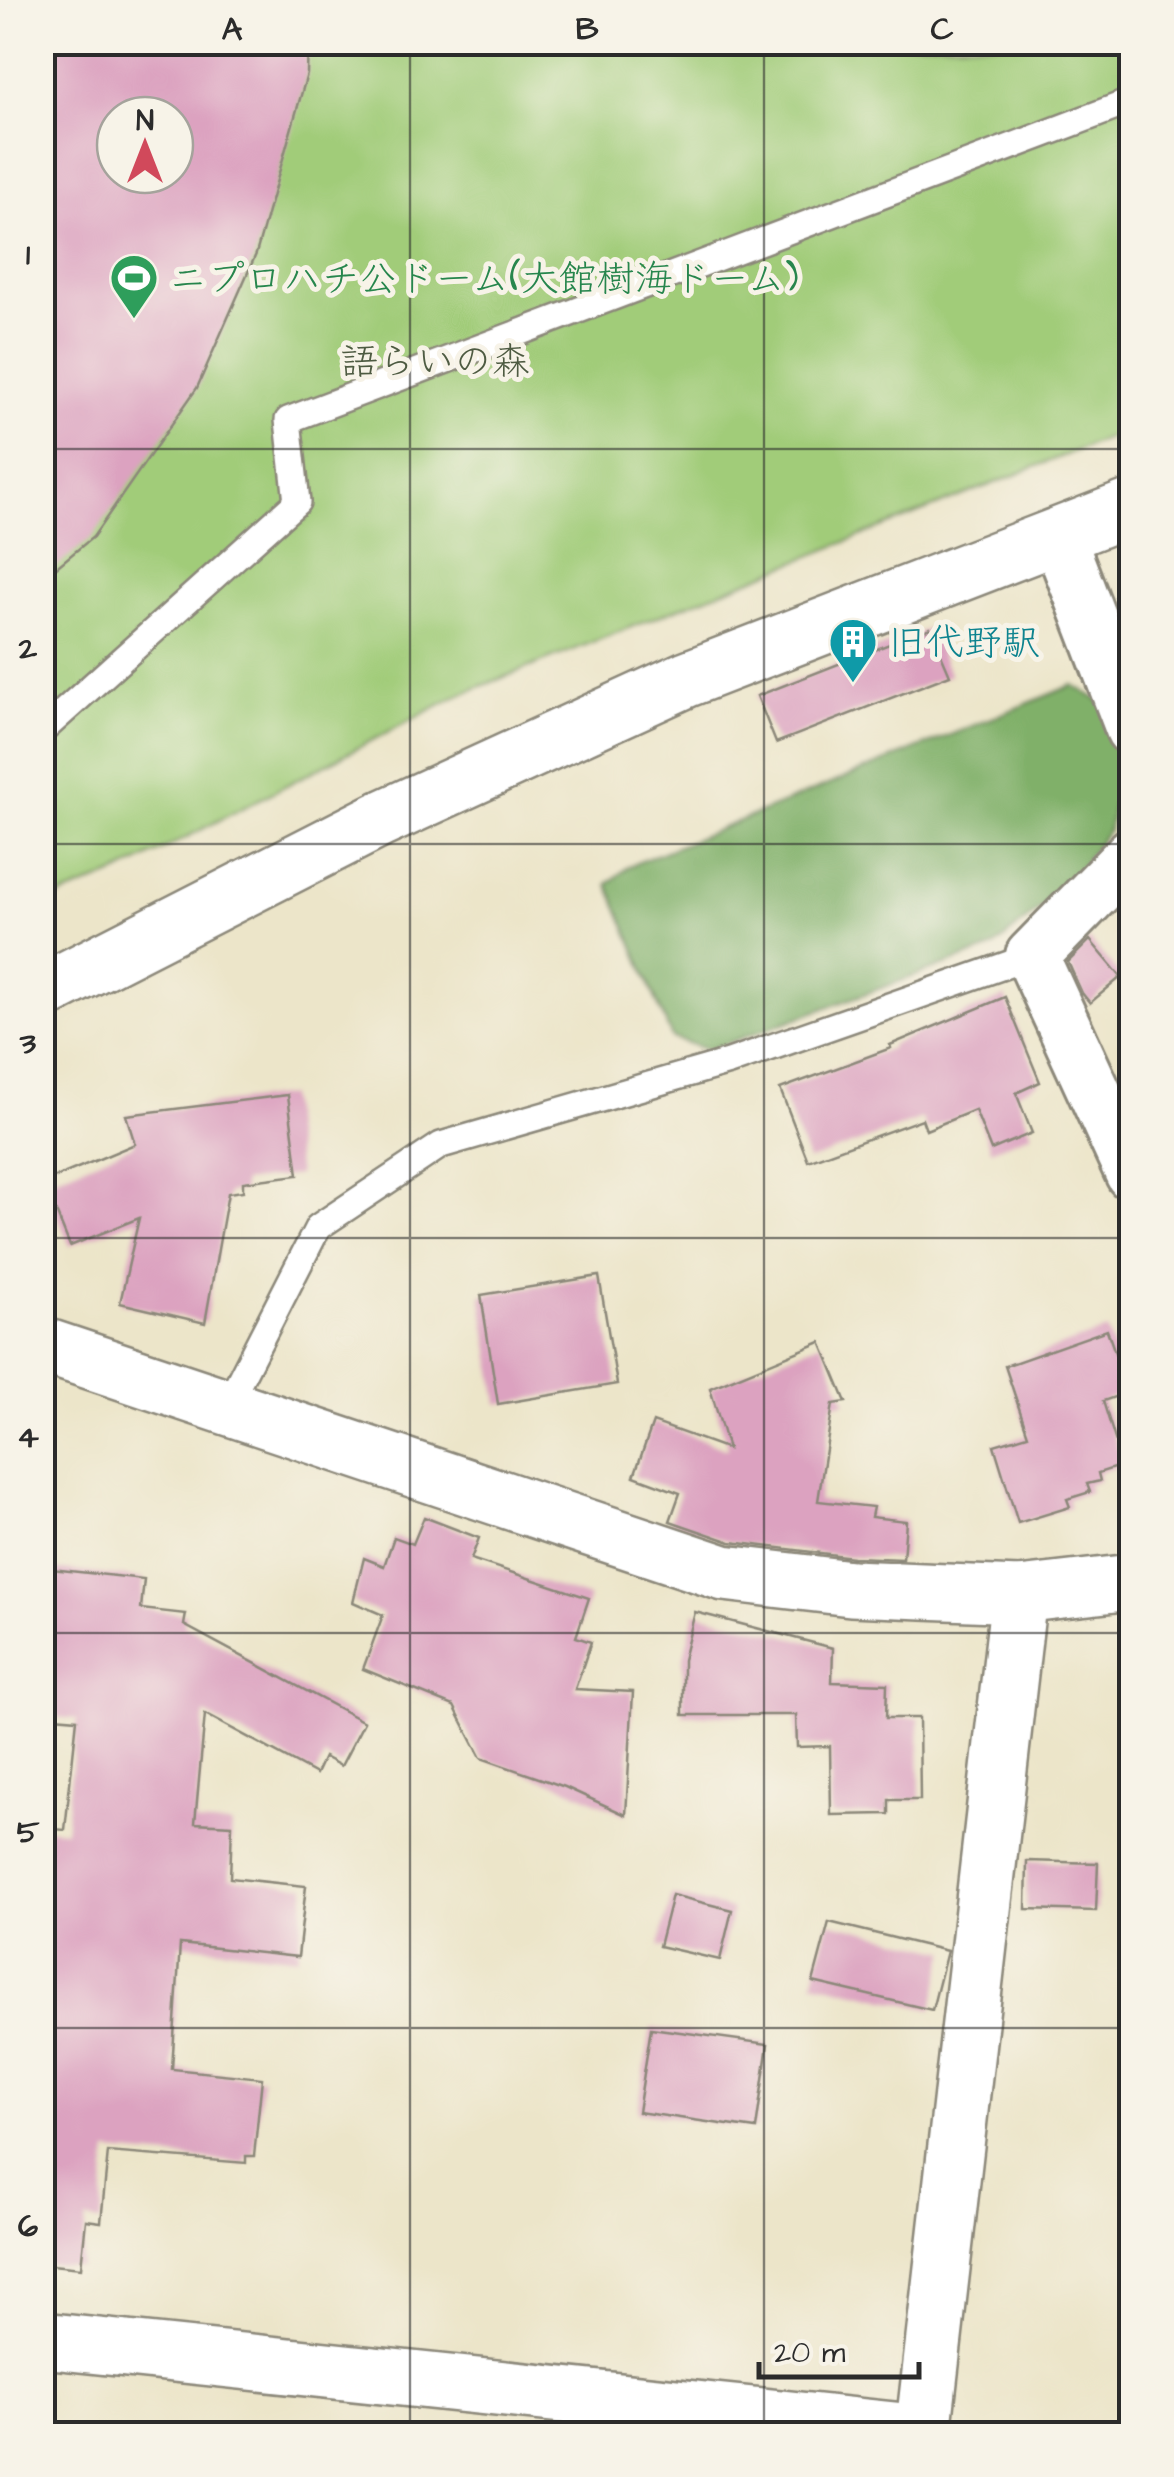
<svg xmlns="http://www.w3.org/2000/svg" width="1174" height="2477" viewBox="0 0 1174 2477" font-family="'Architects Daughter','Klee One',sans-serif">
<rect width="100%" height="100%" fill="#f7f3e8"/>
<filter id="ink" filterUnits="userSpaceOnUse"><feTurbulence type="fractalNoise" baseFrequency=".01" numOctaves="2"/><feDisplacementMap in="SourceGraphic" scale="20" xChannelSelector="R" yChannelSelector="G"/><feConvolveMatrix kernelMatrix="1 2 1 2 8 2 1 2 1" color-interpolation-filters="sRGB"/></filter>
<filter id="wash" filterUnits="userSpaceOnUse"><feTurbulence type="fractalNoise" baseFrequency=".0048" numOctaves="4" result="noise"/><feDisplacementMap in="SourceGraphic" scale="40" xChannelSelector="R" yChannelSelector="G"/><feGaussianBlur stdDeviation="2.25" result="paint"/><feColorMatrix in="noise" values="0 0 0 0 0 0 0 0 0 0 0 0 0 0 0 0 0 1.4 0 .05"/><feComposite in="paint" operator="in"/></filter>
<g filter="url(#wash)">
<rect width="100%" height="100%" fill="#ece5c9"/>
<path fill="#a1cc79" stroke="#667c52" stroke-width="2.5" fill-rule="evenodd" d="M 43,43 L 1131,43 L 1131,429 L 459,695 L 118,873 L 43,903 ZM 115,115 L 175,115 L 175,175 L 115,175 Z"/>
<path fill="#80b069" stroke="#566e4a" stroke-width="2.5" d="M 1073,685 L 1107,705 L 1121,762 L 1109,829 L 1066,887 L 993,948 L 708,1050 L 672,1038 L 608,884 L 629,866 Z"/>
<g id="blocks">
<g fill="#dca2c0" fill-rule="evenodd">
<path d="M 42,42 L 308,42 L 307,74 L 256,254 L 197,388 L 93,537 L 42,579 ZM 115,115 L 175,115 L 175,175 L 115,175 Z"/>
<path d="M 930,628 L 950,675 L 776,743 L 757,696 Z"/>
<path d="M 1090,940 L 1121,977 L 1090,1003 L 1082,993 L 1068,962 Z"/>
<path d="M 1005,997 L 1040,1082 L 1016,1093 L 1032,1133 L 991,1150 L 975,1110 L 926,1130 L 922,1119 L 808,1161 L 780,1089 L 891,1048 L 890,1045 Z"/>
<path d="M 288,1095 L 298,1175 L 243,1182 L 243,1191 L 228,1193 L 205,1323 L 120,1303 L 139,1218 L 70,1246 L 44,1182 L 135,1144 L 126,1115 Z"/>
<path d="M 599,1276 L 617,1384 L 498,1404 L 481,1295 Z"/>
<path d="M 1107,1330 L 1129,1392 L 1103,1401 L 1123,1465 L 1098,1473 L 1100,1481 L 1087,1484 L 1090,1492 L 1067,1499 L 1070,1507 L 1018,1523 L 994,1445 L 1028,1435 L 1005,1366 Z"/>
<path d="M 821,1342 L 846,1402 L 833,1404 L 818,1501 L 873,1507 L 871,1517 L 906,1521 L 903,1559 L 853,1557 L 731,1542 L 670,1521 L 680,1493 L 634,1476 L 653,1422 L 728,1449 L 710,1388 Z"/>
<path d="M 424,1517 L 479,1538 L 471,1559 L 589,1598 L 576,1637 L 591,1642 L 575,1689 L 633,1692 L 626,1815 L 565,1787 L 481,1758 L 454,1706 L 363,1669 L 383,1615 L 353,1602 L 364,1558 L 384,1566 L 394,1537 L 413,1544 Z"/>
<path d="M 42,1568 L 144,1579 L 141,1609 L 186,1614 L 184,1625 L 364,1722 L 341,1766 L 324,1757 L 316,1774 L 205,1714 L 195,1823 L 232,1825 L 230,1878 L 306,1886 L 298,1957 L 180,1944 L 172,2069 L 262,2078 L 254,2156 L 246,2156 L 246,2163 L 108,2152 L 101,2222 L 86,2220 L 81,2268 L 42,2264 L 42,1828 L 65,1830 L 77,1719 L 42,1716 Z"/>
<path d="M 695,1612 L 833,1648 L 832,1682 L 887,1684 L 886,1718 L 919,1718 L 920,1800 L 889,1800 L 889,1814 L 831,1815 L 830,1746 L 797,1747 L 796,1715 L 683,1715 L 683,1660 Z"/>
<path d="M 1027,1861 L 1098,1863 L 1096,1911 L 1026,1909 Z"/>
<path d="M 672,1895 L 732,1910 L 720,1960 L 659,1946 Z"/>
<path d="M 829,1922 L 947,1951 L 932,2010 L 813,1982 Z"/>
<path d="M 651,2028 L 768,2044 L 756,2129 L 638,2112 Z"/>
</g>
</g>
</g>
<g filter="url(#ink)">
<use href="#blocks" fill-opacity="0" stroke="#8c887a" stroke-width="2.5"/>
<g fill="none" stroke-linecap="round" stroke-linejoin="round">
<g stroke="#8c887a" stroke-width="30">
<g id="service">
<path d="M 42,731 L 297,502 L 288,420 L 1132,101"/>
<path d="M 227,1405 L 318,1227 L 441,1145 L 729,1062 L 1032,956"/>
</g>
</g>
<g stroke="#8c887a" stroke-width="58">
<g id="minor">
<path d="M 1058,536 L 1132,729"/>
<path d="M 1132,854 L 1032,956 L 1132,1174"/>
</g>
</g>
<g stroke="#8c887a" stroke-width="60">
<g id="tertiary">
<path d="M 42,992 L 379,820 L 687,679 L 1132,507"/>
<path d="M 42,1345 L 724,1573 L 851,1588 L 1019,1595 L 1132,1582"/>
<path d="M 42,2340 L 923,2433"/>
<path d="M 923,2434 L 1019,1595"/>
</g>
</g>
<use href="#service" stroke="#fff" stroke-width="25"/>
<use href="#minor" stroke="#fff" stroke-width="52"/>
<use href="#tertiary" stroke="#fff" stroke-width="55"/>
</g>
</g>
<path fill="none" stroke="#2b2b2b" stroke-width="2.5" stroke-opacity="0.55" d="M 410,42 L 410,2434M 764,42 L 764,2434M 42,449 L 1132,449M 42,844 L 1132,844M 42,1238 L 1132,1238M 42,1633 L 1132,1633M 42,2028 L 1132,2028"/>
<defs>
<g id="stadium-pin" transform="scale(2.5)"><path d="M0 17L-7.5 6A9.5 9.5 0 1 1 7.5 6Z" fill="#2e9e5b" stroke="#f7f3e8"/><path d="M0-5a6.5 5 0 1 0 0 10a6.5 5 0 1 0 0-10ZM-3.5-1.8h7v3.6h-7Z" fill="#fff"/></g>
<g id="building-pin" transform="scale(2.5)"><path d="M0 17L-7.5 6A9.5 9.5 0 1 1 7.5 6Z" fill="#0f9aa8" stroke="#f7f3e8"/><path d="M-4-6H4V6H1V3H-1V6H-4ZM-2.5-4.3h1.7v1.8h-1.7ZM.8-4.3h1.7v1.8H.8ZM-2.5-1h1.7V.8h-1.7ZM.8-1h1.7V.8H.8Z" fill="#fff"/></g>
</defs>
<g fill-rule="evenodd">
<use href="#stadium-pin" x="134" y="278"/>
<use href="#building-pin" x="853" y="642"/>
</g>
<g text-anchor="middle" stroke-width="10" stroke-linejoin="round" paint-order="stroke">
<g font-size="38" fill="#27864d" stroke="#f7f3e8" text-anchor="start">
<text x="169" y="291">ニプロハチ公ドーム(大館樹海ドーム)</text>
</g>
<g font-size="38" fill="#4e5b42" stroke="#f7f3e8">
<text x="435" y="374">語らいの森</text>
</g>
<g font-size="38" fill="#0d838f" stroke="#f7f3e8" text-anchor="start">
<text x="888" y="655">旧代野駅</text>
</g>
</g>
<rect width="1174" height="2477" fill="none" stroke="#f7f3e8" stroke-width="110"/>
<g transform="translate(145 145)"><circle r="48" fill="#f7f3e8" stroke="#a5a39c" stroke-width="2.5"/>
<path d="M0-8L18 38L0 25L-18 38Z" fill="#d1495b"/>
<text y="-15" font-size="28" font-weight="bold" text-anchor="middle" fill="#2b2b2b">N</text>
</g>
<path d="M759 2362v15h160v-15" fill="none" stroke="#2b2b2b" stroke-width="5"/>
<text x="774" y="2362" font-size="30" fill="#2b2b2b" stroke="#f7f3e8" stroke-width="8" paint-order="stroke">20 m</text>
<rect x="55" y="55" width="1064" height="2367" fill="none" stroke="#2b2b2b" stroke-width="4"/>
<g font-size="32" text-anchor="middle" font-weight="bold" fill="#2b2b2b">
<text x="232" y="39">A</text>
<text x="587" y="39">B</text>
<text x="942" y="39">C</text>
<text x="28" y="264">1</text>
<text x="28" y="658">2</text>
<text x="28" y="1053">3</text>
<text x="28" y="1447">4</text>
<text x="28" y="1842">5</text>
<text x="28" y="2236">6</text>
</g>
</svg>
